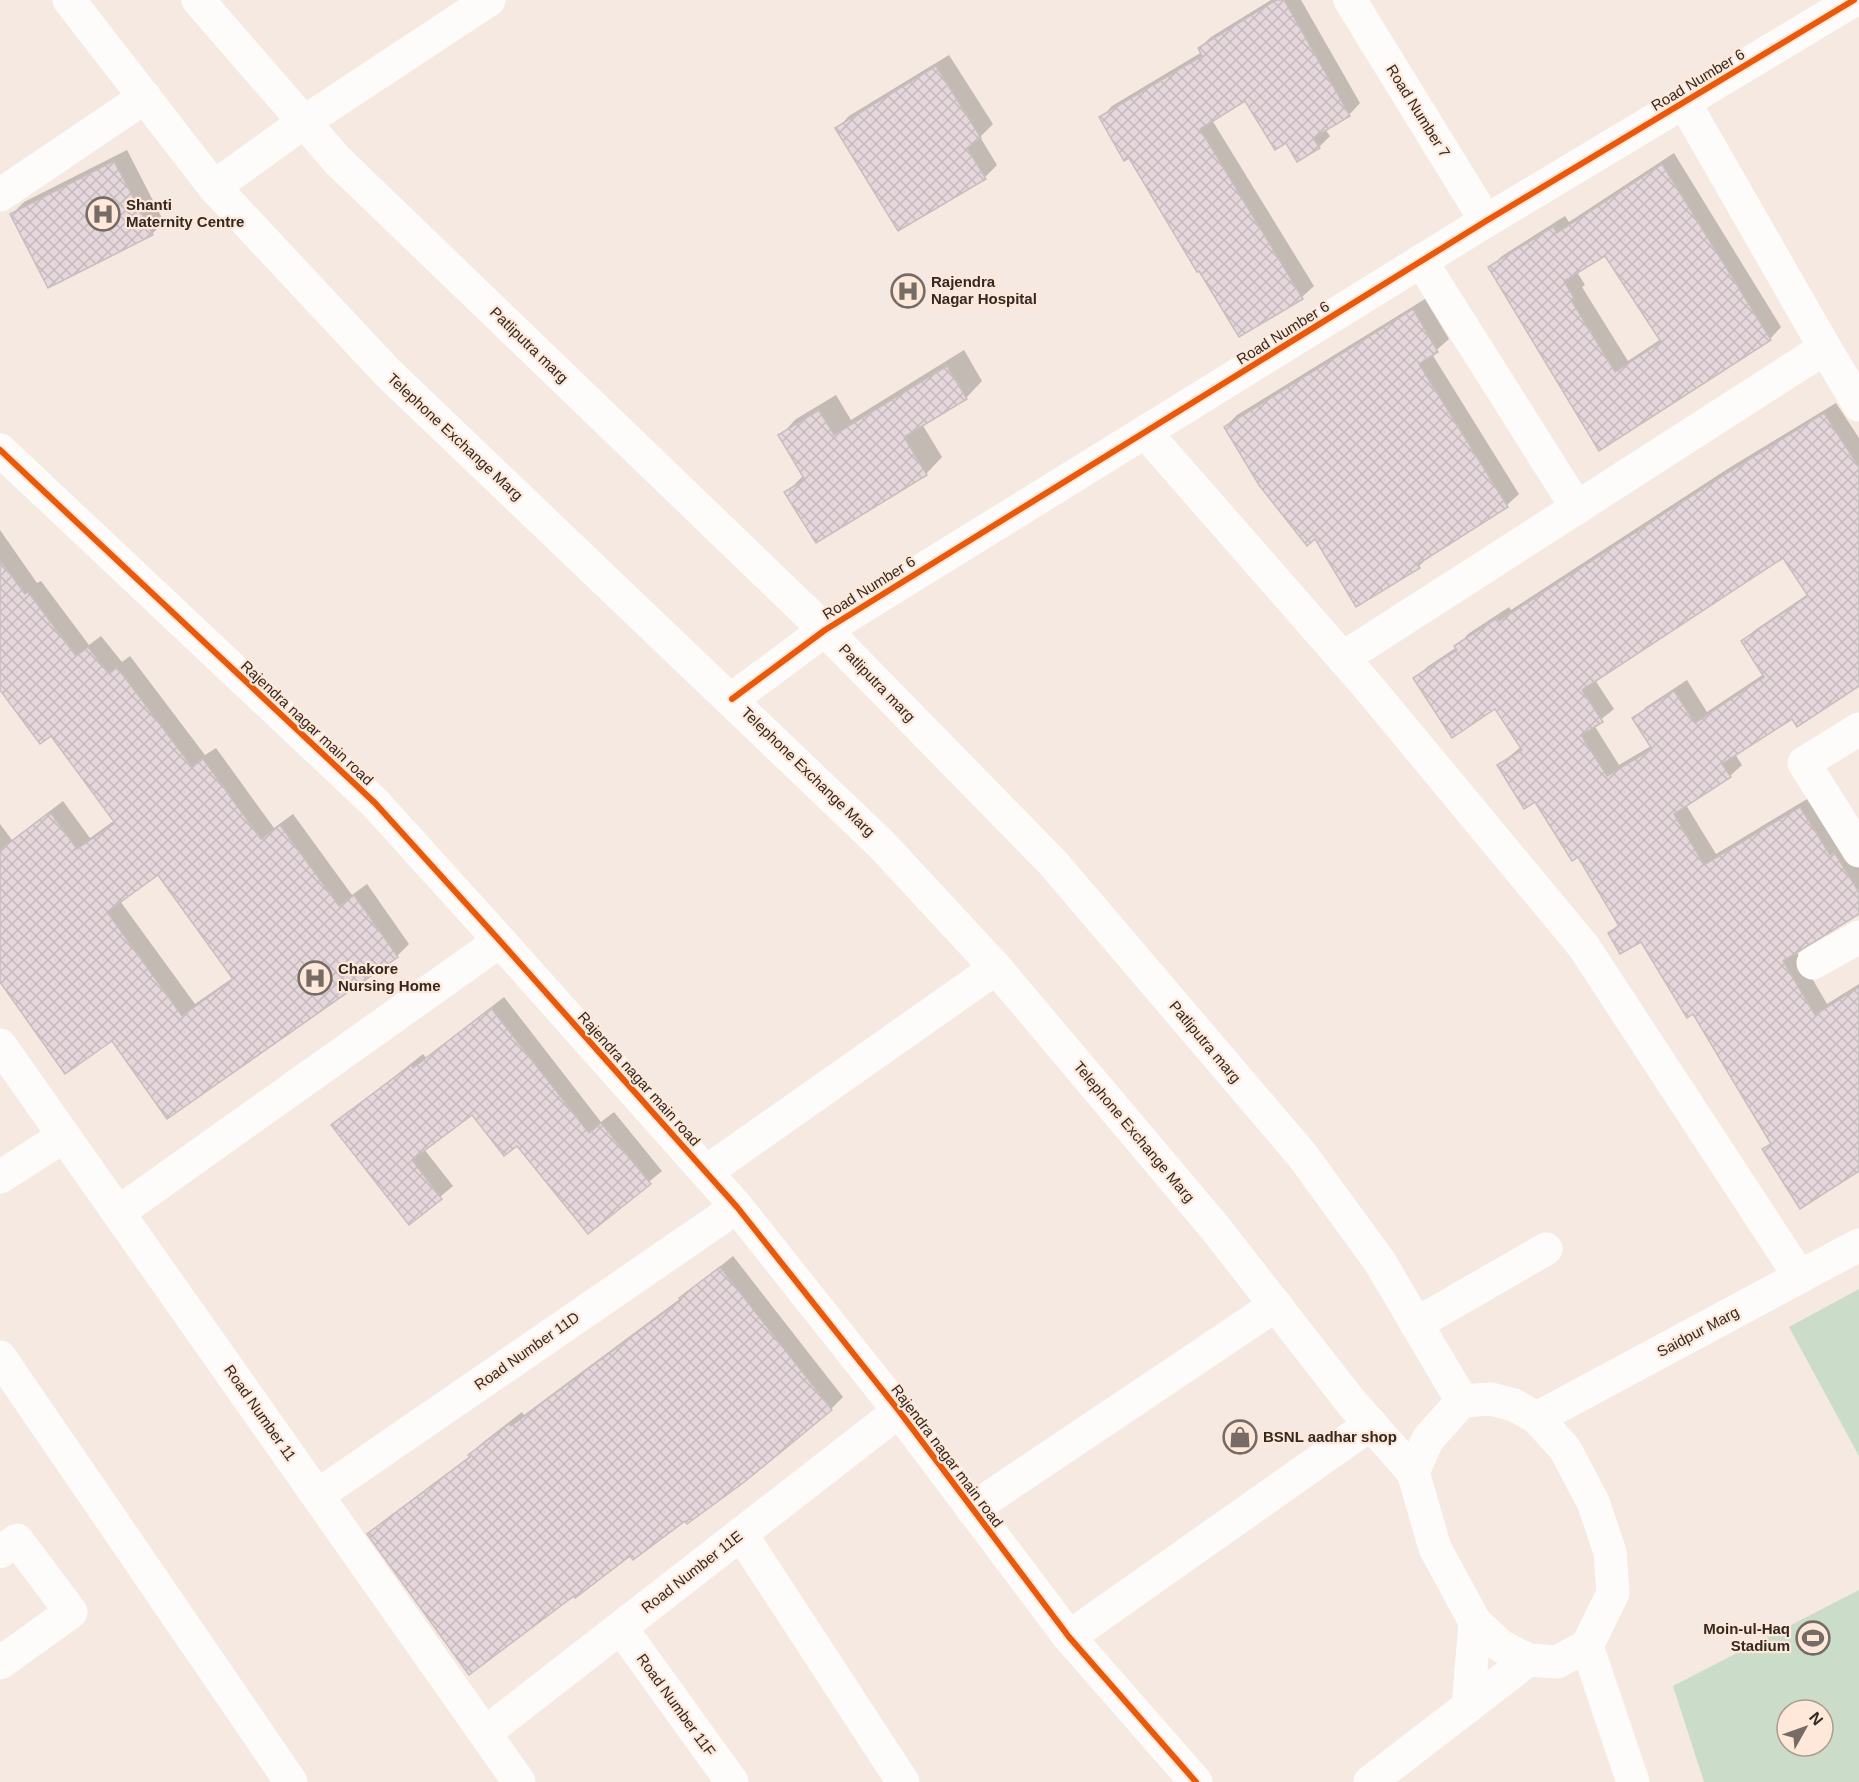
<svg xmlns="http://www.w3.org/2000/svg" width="1859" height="1782" viewBox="0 0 1859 1782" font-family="Arial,sans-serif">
<defs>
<pattern id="building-cross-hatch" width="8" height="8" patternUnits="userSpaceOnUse" patternTransform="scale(1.5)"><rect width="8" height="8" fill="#e5d7db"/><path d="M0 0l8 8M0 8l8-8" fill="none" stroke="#c5b9bc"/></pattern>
</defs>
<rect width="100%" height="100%" fill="#f5e9e1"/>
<g fill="#cbdcc9" fill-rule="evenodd">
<path d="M 1859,1289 L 1859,1456 L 1789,1327 Z"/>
<path d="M 1859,1590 L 1859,1782 L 1704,1782 L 1673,1686 ZM 1787,1710 L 1823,1710 L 1823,1746 L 1787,1746 Z"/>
</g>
<g fill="#0003" fill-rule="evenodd">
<path d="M 1271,0 L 1301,0 L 1360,103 L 1349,115 L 1325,129 L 1330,136 L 1319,147 L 1287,141 L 1245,99 L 1212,120 L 1314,286 L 1302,297 L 1240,335 L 1130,156 L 1101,118 L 1112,106 L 1202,52 L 1199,48 L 1211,37 Z"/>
<path d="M 949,55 L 993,124 L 980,137 L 997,165 L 985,177 L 837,129 L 849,116 Z"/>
<path d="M 127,150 L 164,222 L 152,234 L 12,214 L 24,202 Z"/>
<path d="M 1674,153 L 1781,327 L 1770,339 L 1600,449 L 1490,268 L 1502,256 L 1565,216 L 1569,222 ZM 1606,254 L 1661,339 L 1628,361 L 1582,287 L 1585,285 L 1577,272 Z"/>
<path d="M 1425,299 L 1449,339 L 1432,354 L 1519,494 L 1507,505 L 1431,554 L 1419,566 L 1315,537 L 1225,427 L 1237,415 Z"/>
<path d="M 964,350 L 982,381 L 966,398 L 922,424 L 942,457 L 926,474 L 786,493 L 804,475 L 780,436 L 796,419 L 836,395 L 851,420 Z"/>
<path d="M 1836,403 L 1859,438 L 1859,685 L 1792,717 L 1735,754 L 1742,765 L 1730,776 L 1686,805 L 1716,854 L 1812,796 L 1859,862 L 1859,913 L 1796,951 L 1827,1004 L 1859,984 L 1859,1170 L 1764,1149 L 1772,1142 L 1694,1012 L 1642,940 L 1610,933 L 1619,924 L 1578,855 L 1536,800 L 1499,765 L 1522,746 L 1496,707 L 1415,679 L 1427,667 L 1457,647 L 1468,634 L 1509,607 L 1511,610 L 1729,468 ZM 1784,556 L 1808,594 L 1755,630 L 1743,641 L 1764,674 L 1707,712 L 1687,680 L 1646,707 L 1634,719 L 1651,746 L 1619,765 L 1594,725 L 1614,709 L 1595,680 Z"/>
<path d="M 0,530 L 37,583 L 41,581 L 89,645 L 101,636 L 122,662 L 130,656 L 205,755 L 216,748 L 274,828 L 293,814 L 352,895 L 367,884 L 409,944 L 397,956 L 112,1039 L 0,979 L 0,824 L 12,840 L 63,801 L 90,838 L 115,820 L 51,734 L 0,687 ZM 158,873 L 234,977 L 195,1004 L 120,901 Z"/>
<path d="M 504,997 L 601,1122 L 614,1112 L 662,1171 L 588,1232 L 517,1144 L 472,1113 L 424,1149 L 453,1186 L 409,1223 L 333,1125 L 423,1054 L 426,1058 Z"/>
<path d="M 733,1256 L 843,1397 L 831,1409 L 685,1518 L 630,1554 L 470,1673 L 369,1534 L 382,1522 L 470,1456 L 482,1443 L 522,1412 L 524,1415 L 681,1298 Z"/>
</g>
<g fill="url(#building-cross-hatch)" stroke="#c8bebe" stroke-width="1.5" fill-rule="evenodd">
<path d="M 1276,0 L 1284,0 L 1350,116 L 1313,138 L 1320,148 L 1297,162 L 1286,143 L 1275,150 L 1245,101 L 1200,129 L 1303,299 L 1239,337 L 1199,271 L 1197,272 L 1129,158 L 1124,161 L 1099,117 L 1202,56 L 1198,48 Z"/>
<path d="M 936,66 L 981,138 L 967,148 L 986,179 L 898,231 L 835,128 Z"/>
<path d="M 114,161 L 153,235 L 48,288 L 10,214 Z"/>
<path d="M 1662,164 L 1771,340 L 1599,451 L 1488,267 L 1553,227 L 1557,233 ZM 1605,256 L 1661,342 L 1615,372 L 1571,300 L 1574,298 L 1564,281 Z"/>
<path d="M 1413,309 L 1438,352 L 1419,364 L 1508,507 L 1418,564 L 1420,568 L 1356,607 L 1315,539 L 1307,546 L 1259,485 L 1224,427 Z"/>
<path d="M 947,366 L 967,399 L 904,437 L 927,475 L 816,543 L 784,492 L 805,480 L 778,435 L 819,410 L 834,435 Z"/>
<path d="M 1824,413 L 1859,467 L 1859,686 L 1797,727 L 1792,719 L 1722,764 L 1731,777 L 1674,814 L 1704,865 L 1800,807 L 1830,855 L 1834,852 L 1859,892 L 1859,914 L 1783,961 L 1815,1015 L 1859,987 L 1859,1171 L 1800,1209 L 1762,1149 L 1771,1144 L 1693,1014 L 1687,1018 L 1641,942 L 1620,954 L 1608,933 L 1619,926 L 1578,857 L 1572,861 L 1535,802 L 1524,809 L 1497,765 L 1522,750 L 1495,709 L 1452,738 L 1413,678 L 1457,650 L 1454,646 L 1497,618 L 1499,621 L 1716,480 ZM 1783,558 L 1808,596 L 1741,641 L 1764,677 L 1695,723 L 1674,691 L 1632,718 L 1652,749 L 1607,776 L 1581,735 L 1603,722 L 1582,690 Z"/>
<path d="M 0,560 L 25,594 L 28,592 L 76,656 L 88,647 L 109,674 L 117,667 L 192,767 L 203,759 L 261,839 L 280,825 L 339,906 L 354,895 L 398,957 L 167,1119 L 112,1041 L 65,1074 L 0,982 L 0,850 L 50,812 L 77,849 L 115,823 L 51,736 L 40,744 L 0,690 ZM 158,875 L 233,979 L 182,1016 L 107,912 Z"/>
<path d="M 491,1008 L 589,1133 L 601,1123 L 651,1184 L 588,1234 L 517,1146 L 504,1156 L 472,1115 L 412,1160 L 442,1199 L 409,1225 L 331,1125 L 411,1065 L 413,1068 Z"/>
<path d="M 720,1267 L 832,1410 L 743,1483 L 687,1524 L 685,1521 L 633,1560 L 630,1556 L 575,1598 L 574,1596 L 469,1675 L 367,1534 L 470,1457 L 468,1455 L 509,1424 L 511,1426 L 681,1300 L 679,1298 Z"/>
</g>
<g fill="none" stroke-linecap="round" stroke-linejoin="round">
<g stroke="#fefcfa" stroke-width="33">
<path d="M 1350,0 L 1486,221"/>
<path d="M 214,187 L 304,122 L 489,0"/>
<path d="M 0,195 L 145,97"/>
<path d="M 1421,261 L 1577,508"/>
<path d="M 1825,348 L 1859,405"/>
<path d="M 1145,432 L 1370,689 L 1584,947 L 1800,1277"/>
<path d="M 0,450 L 375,803 L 500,941 L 737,1207 L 899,1411 L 1069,1637 L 1196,1782"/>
<path d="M 1343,658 L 1825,348 L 1684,102"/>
<path d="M 732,699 L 825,630 L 1486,221 L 1854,0"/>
<path d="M 1859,729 L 1804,763 L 1859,851"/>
<path d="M 1813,963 L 1859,937"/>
<path d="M 0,1045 L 519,1782"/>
<path d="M 706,1172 L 996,968"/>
<path d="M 0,1177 L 64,1136"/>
<path d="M 119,1212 L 500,941"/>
<path d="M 1416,1324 L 1546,1249"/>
<path d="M 0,1357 L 291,1782"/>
<path d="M 318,1495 L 737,1207"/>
<path d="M 972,1509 L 1276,1305"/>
<path d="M 741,1534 L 903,1782"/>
<path d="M 0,1552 L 17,1540 L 71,1612 L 0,1663"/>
<path d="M 621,1628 L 732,1782"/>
<path d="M 1069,1637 L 1371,1424"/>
<path d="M 485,1733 L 899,1411"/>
</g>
<g stroke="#fefcfa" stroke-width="33">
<path d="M 69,0 L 214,187 L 387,372 L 882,845 L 996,968 L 1216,1229 L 1351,1402 L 1413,1472"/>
<path d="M 198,0 L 337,160 L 825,630 L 1053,863 L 1302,1155 L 1380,1262 L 1462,1401"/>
<path d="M 1491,1399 L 1514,1405 L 1537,1418 L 1565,1449 L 1593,1502 L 1610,1552 L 1613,1593 L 1587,1646 L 1557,1662 L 1528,1660 L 1501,1646 L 1475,1622 L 1435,1548 L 1413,1472 L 1428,1439 L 1462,1401 Z"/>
<path d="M 1537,1418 L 1859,1245"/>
<path d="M 1587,1646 L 1633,1782"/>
<path d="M 1468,1707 L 1475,1622"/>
<path d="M 1370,1782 L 1528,1660"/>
</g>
<g stroke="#fde8d9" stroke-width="10">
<g id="cycleway">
<path d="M 0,450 L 375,803 L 500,941 L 737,1207 L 899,1411 L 1069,1637 L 1196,1782"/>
<path d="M 732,699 L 825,630 L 1486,221 L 1854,0"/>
</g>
</g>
<use href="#cycleway" stroke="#e8590c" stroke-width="6"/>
</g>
<defs>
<g id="hospital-ring" transform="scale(1.725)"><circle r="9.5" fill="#fde8d9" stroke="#776c65" stroke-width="1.5"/><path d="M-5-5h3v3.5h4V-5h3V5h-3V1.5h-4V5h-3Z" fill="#776c65"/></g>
<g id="shop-ring" transform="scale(1.725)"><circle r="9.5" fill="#fde8d9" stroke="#776c65" stroke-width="1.5"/><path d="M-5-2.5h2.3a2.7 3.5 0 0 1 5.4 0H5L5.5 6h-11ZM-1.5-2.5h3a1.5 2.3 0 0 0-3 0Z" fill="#776c65"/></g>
<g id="stadium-ring" transform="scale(1.725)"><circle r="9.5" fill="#fde8d9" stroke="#776c65" stroke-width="1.5"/><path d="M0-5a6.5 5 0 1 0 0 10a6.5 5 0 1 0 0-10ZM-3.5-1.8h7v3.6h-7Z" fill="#776c65"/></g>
</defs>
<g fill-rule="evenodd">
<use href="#hospital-ring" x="103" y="214"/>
<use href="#hospital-ring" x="908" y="291"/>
<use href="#hospital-ring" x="315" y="978"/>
<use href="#shop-ring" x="1240" y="1437"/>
<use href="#stadium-ring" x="1813" y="1638"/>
</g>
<g text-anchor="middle" stroke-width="4.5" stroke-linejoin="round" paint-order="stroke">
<g font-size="15" fill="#332922" stroke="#fde8d9">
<text transform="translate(1698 80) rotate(-31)" y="5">Road Number 6</text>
<text transform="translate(1418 111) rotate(58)" y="5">Road Number 7</text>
<text transform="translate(1283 333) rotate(-32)" y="5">Road Number 6</text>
<text transform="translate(529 345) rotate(44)" y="5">Patliputra marg</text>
<text transform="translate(455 437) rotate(43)" y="5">Telephone Exchange Marg</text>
<text transform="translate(869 588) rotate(-32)" y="5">Road Number 6</text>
<text transform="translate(877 683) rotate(46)" y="5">Patliputra marg</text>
<text transform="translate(307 723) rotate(43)" y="5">Rajendra nagar main road</text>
<text transform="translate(808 772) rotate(44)" y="5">Telephone Exchange Marg</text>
<text transform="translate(1205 1042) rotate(50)" y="5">Patliputra marg</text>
<text transform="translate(639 1079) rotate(48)" y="5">Rajendra nagar main road</text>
<text transform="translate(1134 1132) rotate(50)" y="5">Telephone Exchange Marg</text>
<text transform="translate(1698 1332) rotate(-28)" y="5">Saidpur Marg</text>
<text transform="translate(527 1351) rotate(-35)" y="5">Road Number 11D</text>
<text transform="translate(260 1413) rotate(55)" y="5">Road Number 11</text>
<text transform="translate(947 1456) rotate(53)" y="5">Rajendra nagar main road</text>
<text transform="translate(692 1572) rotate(-38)" y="5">Road Number 11E</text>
<text transform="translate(676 1705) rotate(54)" y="5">Road Number 11F</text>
</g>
<g font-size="15" font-weight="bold" fill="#332922" stroke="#fde8d9" text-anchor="start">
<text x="126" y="210">Shanti<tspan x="126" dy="17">Maternity Centre</tspan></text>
<text x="931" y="287">Rajendra<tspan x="931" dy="17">Nagar Hospital</tspan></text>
<text x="338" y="974">Chakore<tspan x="338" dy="17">Nursing Home</tspan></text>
<text x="1263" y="1442">BSNL aadhar shop</text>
<text x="1790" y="1634" text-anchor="end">Moin-ul-Haq<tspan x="1790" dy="17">Stadium</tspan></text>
</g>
</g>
<g transform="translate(1805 1728) rotate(50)"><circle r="28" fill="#fde8d9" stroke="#ac9c90" stroke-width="1.5"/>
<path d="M0-4.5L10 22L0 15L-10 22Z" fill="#776c65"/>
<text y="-9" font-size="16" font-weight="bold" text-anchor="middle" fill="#332922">N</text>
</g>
</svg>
